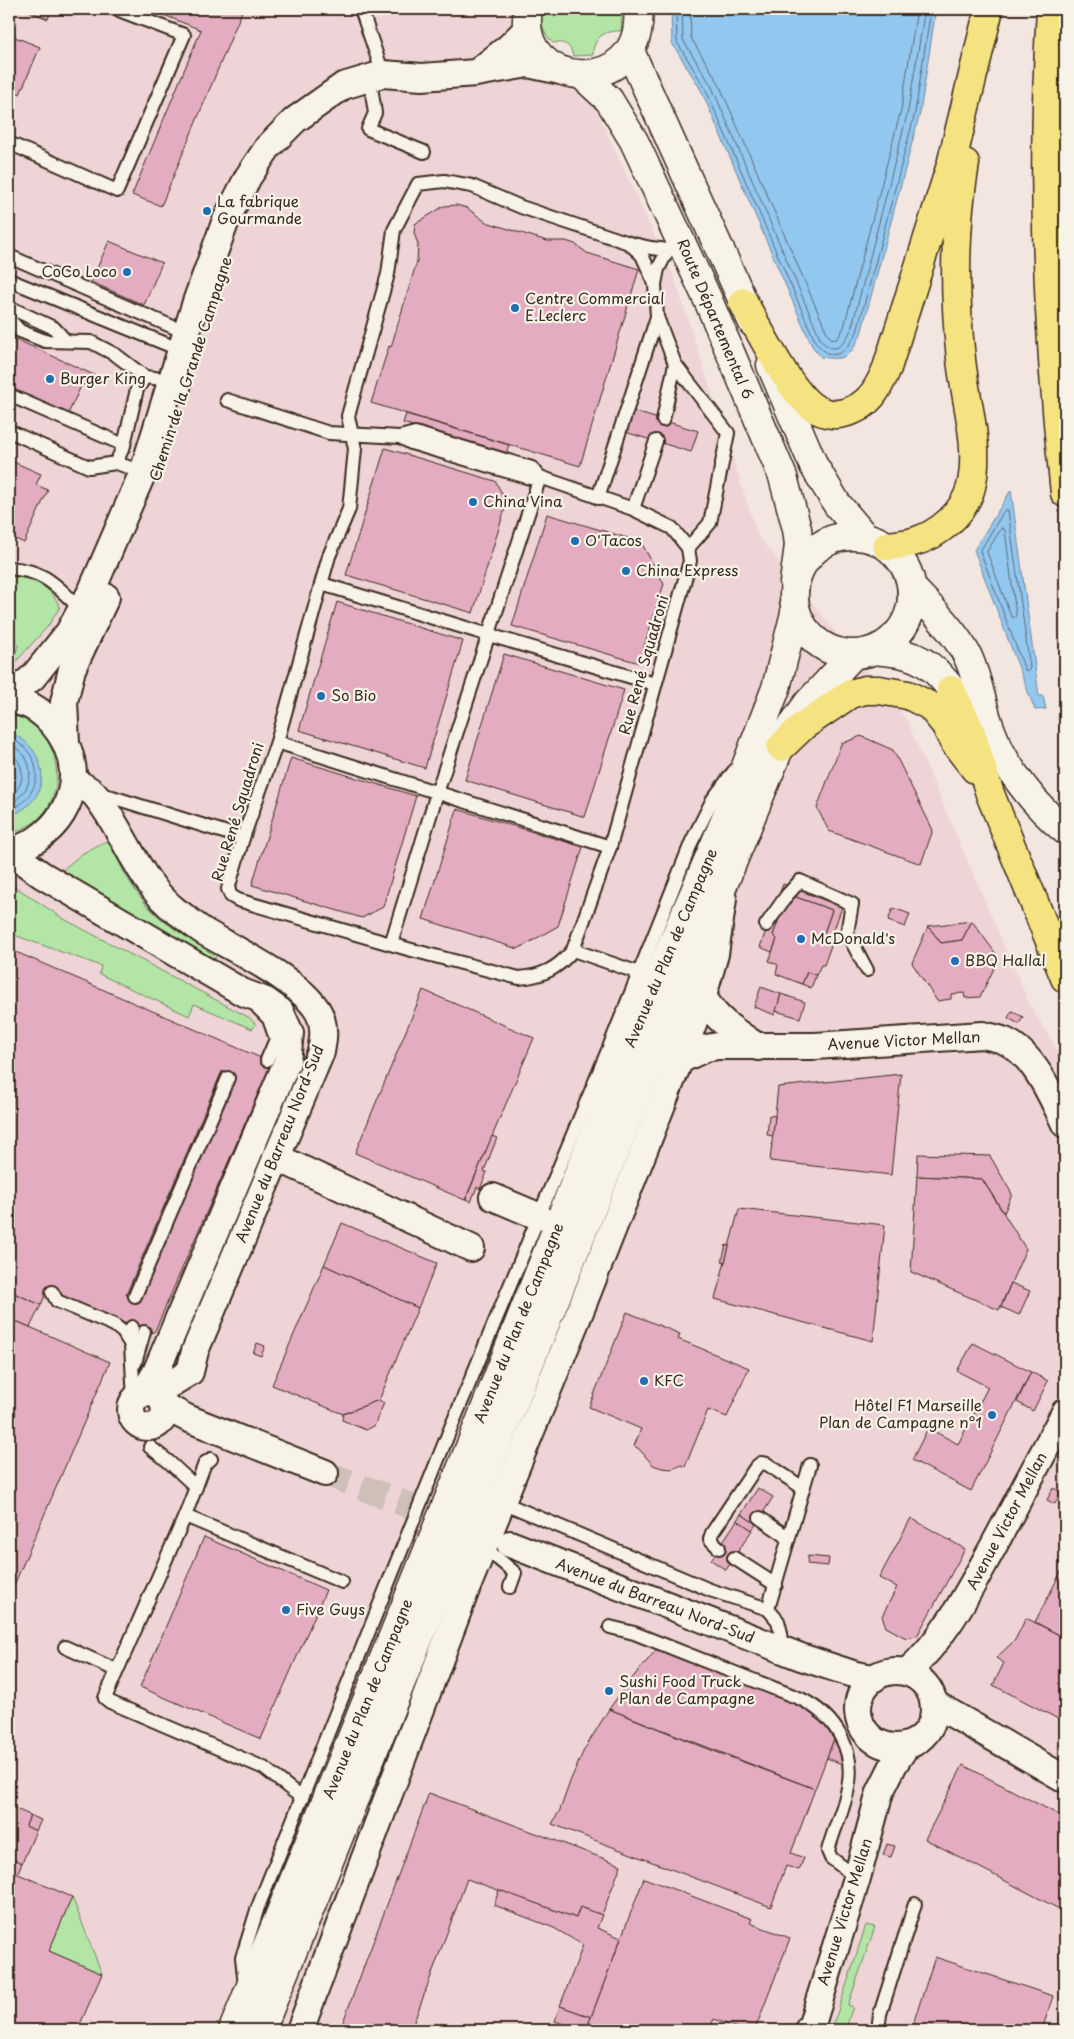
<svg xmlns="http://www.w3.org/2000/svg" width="1074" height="2039" viewBox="0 0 1074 2039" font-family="'Playpen Sans',sans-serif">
<rect width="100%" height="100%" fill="#f3e5e0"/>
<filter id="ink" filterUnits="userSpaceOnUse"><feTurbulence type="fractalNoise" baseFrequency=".02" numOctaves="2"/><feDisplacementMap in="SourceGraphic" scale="10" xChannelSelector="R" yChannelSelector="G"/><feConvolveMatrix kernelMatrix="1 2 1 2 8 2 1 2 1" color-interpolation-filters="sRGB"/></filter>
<g filter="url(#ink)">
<path fill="#eed4d6" d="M 9,9 L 518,9 L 594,105 L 674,277 L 758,536 L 906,719 L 1030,1005 L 1065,1064 L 1065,2030 L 9,2030 Z"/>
<g fill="#b2e5a6" stroke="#768862">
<path d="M 542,9 L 622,9 L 621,31 C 604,30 593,38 593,55 L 573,56 C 571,45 564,41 553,43 C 543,34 540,22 542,9 Z"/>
<path d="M 9,576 C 31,578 50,585 60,607 L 48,626 L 13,665 L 18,645 L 9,622 Z"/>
<path d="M 9,715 C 55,722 71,782 42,815 C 33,825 21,830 9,834 Z"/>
<path d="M 108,840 C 117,859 126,877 138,894 C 157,922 189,938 217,955 L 212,963 L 56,875 L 83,853 Z"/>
<path d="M 9,885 L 17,888 L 64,919 L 250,1018 L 256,1025 L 252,1029 L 194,1004 L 189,1016 L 99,974 L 101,966 L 11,934 L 9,937 Z"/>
<path d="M 72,1897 L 102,1974 L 49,1951 Z"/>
<path d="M 866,1925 L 875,1927 L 848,2005 L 853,2007 L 845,2030 L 829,2030 L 837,2014 Z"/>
</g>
<g fill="#92c7f0" stroke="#6f889c">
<path d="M 671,9 L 936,9 L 920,113 L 861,334 C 850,356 847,361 821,357 L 812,346 L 701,90 L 672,43 Z"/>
<path d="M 1011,490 L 1039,696 L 1043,696 L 1046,709 L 1035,710 L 974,550 Z"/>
<path d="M 9,732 C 51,749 54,801 9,816 Z"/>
</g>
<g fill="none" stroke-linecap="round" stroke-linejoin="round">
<g stroke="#5e6972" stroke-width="1">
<path d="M 676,9 L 677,42 L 705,88 L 816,343 C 834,365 846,352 857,332 L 915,113 L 931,9"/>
<path d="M 682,9 L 683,40 L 711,85 L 821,340 C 835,357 844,344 851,330 L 908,111 L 925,9"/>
<path d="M 690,9 L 691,38 L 718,82 L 828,335 L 833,340 L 838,338 L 844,327 L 901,110 L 917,9"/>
<path d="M 1008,510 L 1030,668 L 1028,671 L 1025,670 L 980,551 L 1004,511 Z"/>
<path d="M 1002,528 L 1005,530 L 1016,615 L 1014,618 L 1011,616 L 987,552 Z"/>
<path d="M 9,738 C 46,753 45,795 9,811"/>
<path d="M 9,744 C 38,756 36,792 9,804"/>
<path d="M 9,752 C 26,762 27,787 9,796"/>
</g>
</g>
<g fill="#e4acc0" stroke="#3b2a1e" fill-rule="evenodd">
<path d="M 30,9 L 52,9 L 48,19 L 29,11 Z"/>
<path d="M 149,9 L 243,9 L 161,206 L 132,195 L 201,30 Z"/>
<path d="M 15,37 L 40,47 L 20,94 L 9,88 L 9,52 Z"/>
<path d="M 456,205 L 467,208 L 486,222 L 547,241 L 566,241 L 575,244 L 587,253 L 639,269 L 580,466 L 371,403 L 389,346 L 391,347 L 417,261 L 418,244 L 414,233 L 415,224 L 444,206 Z"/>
<path d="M 109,241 L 162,263 L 144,305 L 91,282 Z"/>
<path d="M 9,336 L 94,375 L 89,387 L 82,384 L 67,416 L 9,390 Z"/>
<path d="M 632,411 L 698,431 L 691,452 L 625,432 Z"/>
<path d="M 406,414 L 509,445 L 506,454 L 403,423 Z"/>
<path d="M 385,448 L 495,481 L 507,502 L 473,613 L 346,575 Z"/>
<path d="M 9,460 L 41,474 L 36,485 L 48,490 L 24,543 L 9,536 Z"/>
<path d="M 547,514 L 641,542 L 664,584 L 639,663 L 512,626 Z"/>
<path d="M 337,602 L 463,641 L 425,768 L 299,730 Z"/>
<path d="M 504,654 L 624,690 L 585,817 L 465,780 Z"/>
<path d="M 861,736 L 893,750 L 933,830 L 921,864 L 829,831 L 817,808 L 841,744 Z"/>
<path d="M 291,758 L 416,796 L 383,907 L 362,918 L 252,885 Z"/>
<path d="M 457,809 L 583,847 L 558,926 L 518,949 L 423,919 Z"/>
<path d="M 783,884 L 842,907 L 831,938 L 823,936 L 832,910 L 793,896 L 786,900 L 773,935 L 777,939 L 772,952 L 760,947 Z"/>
<path d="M 793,896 L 832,910 L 823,936 L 833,940 L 824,965 L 821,965 L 816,975 L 807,972 L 802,984 L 776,974 L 778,965 L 769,961 L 777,939 L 773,935 L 786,900 Z"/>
<path d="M 893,908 L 910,914 L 905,927 L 888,921 Z"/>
<path d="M 972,921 L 962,940 L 941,943 L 928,926 Z"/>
<path d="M 972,921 L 999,958 L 980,997 L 965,998 L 964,993 L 951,994 L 951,999 L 937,1001 L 912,963 L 928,926 L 941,943 L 962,940 Z"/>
<path d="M 9,949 L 268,1061 L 270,1066 L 155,1331 L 150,1334 L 52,1292 L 47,1291 L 41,1305 L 9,1291 ZM 222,1071 L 230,1083 L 230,1088 L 146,1288 L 141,1293 L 126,1295 Z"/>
<path d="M 807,972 L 816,975 L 811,988 L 802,984 Z"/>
<path d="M 761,987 L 781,994 L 775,1015 L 754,1007 Z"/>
<path d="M 423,990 L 534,1038 L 465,1200 L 355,1153 Z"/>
<path d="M 781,994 L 805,1002 L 800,1018 L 776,1011 Z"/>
<path d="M 1012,1011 L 1023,1017 L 1019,1024 L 1008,1018 Z"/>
<path d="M 901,1074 L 891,1175 L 770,1161 L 778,1087 Z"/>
<path d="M 769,1115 L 775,1116 L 773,1136 L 767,1135 Z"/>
<path d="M 492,1136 L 497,1138 L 484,1171 L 487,1172 L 480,1189 L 477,1187 L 471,1202 L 466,1199 Z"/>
<path d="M 918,1154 L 990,1156 L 1012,1194 L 1004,1213 L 982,1179 L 917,1176 Z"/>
<path d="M 917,1176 L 982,1179 L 1026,1249 L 999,1310 L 911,1272 Z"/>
<path d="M 739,1209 L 885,1225 L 873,1341 L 715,1299 Z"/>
<path d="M 342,1223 L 437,1263 L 418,1308 L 324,1265 Z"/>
<path d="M 726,1245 L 729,1246 L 725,1262 L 722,1261 Z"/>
<path d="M 324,1265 L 418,1308 L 379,1400 L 343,1414 L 272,1385 Z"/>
<path d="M 1011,1283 L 1030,1291 L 1019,1315 L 1001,1307 Z"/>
<path d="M 9,1291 L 41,1305 L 30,1327 L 9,1318 Z"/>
<path d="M 627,1312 L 680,1334 L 678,1339 L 749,1368 L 727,1417 L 708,1410 L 685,1467 L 682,1465 L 672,1469 L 662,1468 L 653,1465 L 639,1449 L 634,1446 L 641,1429 L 589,1407 Z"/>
<path d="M 9,1318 L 110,1362 L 9,1597 Z"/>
<path d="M 257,1343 L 265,1346 L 261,1356 L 253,1353 Z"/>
<path d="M 973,1343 L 1031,1372 L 971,1491 L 912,1460 L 928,1428 L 958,1444 L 988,1387 L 957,1371 Z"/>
<path d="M 1031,1372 L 1048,1381 L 1033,1411 L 1017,1402 Z"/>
<path d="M 379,1400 L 384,1403 L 374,1426 L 366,1430 L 342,1420 L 343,1414 Z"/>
<path d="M 758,1488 L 773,1497 L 756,1524 L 741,1514 Z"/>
<path d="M 1053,1488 L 1061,1492 L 1055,1504 L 1047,1500 Z"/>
<path d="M 741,1514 L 756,1524 L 752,1530 L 737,1520 Z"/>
<path d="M 911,1518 L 965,1549 L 917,1636 L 906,1638 L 886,1627 L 882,1616 L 897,1587 L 879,1578 Z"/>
<path d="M 737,1520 L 752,1530 L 726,1570 L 711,1560 Z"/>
<path d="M 204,1537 L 326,1590 L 261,1739 L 140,1687 Z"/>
<path d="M 808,1556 L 829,1558 L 828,1566 L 807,1564 Z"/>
<path d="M 1065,1564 L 1065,1638 L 1035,1622 Z"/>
<path d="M 1026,1618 L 1065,1638 L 1065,1719 L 1064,1722 L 993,1685 L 1004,1663 L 996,1658 L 1015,1640 Z"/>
<path d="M 657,1649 L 796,1702 L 819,1717 L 834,1739 L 815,1789 L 609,1709 L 628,1683 Z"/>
<path d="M 609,1709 L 706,1748 L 815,1789 L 791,1853 L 804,1858 L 799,1870 L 786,1866 L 771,1907 L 552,1824 L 560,1810 L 571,1779 L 584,1750 Z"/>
<path d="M 834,1739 L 840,1752 L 842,1764 L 827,1758 Z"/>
<path d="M 963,1765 L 1065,1818 L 1065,1912 L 925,1839 Z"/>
<path d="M 429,1793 L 621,1865 L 606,1904 L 602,1915 L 580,1907 L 576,1918 L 467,1879 L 411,2030 L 340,2030 Z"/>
<path d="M 9,1806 L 30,1815 L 26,1826 L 36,1831 L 22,1863 L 11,1858 L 9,1865 Z"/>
<path d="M 30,1815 L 41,1820 L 36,1831 L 26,1826 Z"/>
<path d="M 887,1844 L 895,1846 L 891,1857 L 883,1855 Z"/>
<path d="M 11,1858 L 22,1863 L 17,1874 L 9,1870 Z"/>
<path d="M 9,1870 L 72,1897 L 49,1951 L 102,1974 L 78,2029 L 82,2030 L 9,2030 Z"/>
<path d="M 644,1878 L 752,1919 L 750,1923 L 790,1938 L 755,2030 L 743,2030 L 714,2019 L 709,2030 L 586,2030 Z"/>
<path d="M 499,1890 L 576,1918 L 580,1907 L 602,1915 L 597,1928 L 621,1938 L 591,2017 L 560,2006 L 583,1945 L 554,1928 L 494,1905 Z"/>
<path d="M 935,1957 L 1053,1996 L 1042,2030 L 911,2030 Z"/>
<path d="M 560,2006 L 591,2017 L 586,2030 L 580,2030 L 555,2021 Z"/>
</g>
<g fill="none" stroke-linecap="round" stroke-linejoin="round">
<path stroke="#cec0b9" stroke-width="26" stroke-dasharray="26 13" stroke-linecap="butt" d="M 325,1473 L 462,1526"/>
<g stroke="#3b2a1e" stroke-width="16">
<g id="lane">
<path d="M 361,9 L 383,74"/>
<path d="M 372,93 L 375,113 L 368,129 L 424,152"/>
<path d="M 9,143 L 117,191 L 184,35 L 116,9"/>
<path d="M 629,243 L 642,255 L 655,284"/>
<path d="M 9,256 L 187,333"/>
<path d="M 9,280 L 181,350"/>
<path d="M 9,312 L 15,310 L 54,328 L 65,340"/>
<path d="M 657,317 L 675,364 L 728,433 L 710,523 L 688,548"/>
<path d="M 9,319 L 20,331 L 45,341 L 91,342 L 116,355 L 145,377 L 172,380 L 184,389"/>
<path d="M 9,395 L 124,445"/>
<path d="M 227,400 L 329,433 L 400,437 L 415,433 L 532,468 L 540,477 L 633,509 L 672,528 L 688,548 L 690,561 L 610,847 L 573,950 C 557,969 543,976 519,978 L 408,949 L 238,900 L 231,896 L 228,889 L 243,838 L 277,742 L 329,556 L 349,509 L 355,449 L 348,416 L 388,274 L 394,230 L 418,184 L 444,181 L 472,186 L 521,207 L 629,243 L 651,248 L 668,250 L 683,243"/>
<path d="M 663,420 L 675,364"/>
<path d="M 9,431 L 89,467 L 116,463 L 143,472"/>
<path d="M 400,437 L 411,443 L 530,478 L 540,477"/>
<path d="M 116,463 L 124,445 L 137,389 L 145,377"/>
<path d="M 598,498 L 657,317 L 655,284 L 658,269 L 668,250"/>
<path d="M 633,509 L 656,441"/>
<path d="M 9,568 C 47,571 56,586 82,610"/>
<path d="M 322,584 L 489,635 L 655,684"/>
<path d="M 277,742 L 610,847"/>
<path d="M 97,794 L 112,797 L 243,838"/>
<path d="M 766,925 L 787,895 L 800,881 L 852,904 L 847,933 L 867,970"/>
<path d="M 391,944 L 437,793 L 540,477"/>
<path d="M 573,950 L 639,973"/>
<path d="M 258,1008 L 269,1019 L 276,1039 L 267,1060"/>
<path d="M 52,1292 L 57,1301 L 114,1325 L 123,1332 L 131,1345"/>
<path d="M 135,1296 L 228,1078"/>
<path d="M 132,1327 L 131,1345 L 134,1400"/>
<path d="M 135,1363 L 144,1332"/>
<path d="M 150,1447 L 169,1462 L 196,1487"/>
<path d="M 211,1459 L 205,1463 L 185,1516 L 105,1698 L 110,1702 L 264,1768 L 302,1798"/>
<path d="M 502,1502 L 710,1590 L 768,1609 L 778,1621 L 781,1633 L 778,1648"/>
<path d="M 185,1516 L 342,1582"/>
<path d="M 760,1518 L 789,1538"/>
<path d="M 484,1547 L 515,1573 L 510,1587"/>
<path d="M 719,1548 L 710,1539 L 712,1533 L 756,1467 L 761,1463 L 767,1464 L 803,1488"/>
<path d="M 734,1558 L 776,1585"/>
<path d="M 768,1609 L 810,1465"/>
<path d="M 610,1627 L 634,1633 L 801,1699 C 835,1716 856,1750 848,1788 C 844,1810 833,1830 828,1851 L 831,1858 L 857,1878"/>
<path d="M 65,1647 L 116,1670"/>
<path d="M 245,1986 L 242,1958 L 258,1907 L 449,1432 L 608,1050 L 692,841 L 713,799 L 734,771"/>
<path d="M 878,2030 L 880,2014 L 915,1904"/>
</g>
</g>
<g stroke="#3b2a1e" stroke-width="30">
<g id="street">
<path d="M 479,71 L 509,47 L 527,29"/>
<path d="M 9,696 L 33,677 L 69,632 L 92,590 L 143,472 L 196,302 L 226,220 L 248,177 L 268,147 L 295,120 L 343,86 L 383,74 L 422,77 L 476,73 L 528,64 L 561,71"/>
<path d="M 9,699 C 16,701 24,703 31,706 C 42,712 52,722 59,732 C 92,781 63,837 9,852"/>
<path d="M 66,743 L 64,702 L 72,669 L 106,597"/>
<path d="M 73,780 C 80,785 90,789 95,795 C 124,830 139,883 176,911 C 185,917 194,925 203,931 C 233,949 310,985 321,1018 C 325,1031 323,1040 321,1052 L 195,1351 L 190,1372 L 154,1394"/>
<path d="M 10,852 L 42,875 L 242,992 L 266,1001 L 280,1011 L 290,1033 L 287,1062 L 156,1372 L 143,1394"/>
<path d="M 703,996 C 715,1020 737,1033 758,1047"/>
<path d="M 680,1060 L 706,1048 L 718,1046 L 815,1046 L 983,1035 C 990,1037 998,1038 1005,1041 C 1034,1054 1052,1097 1065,1124"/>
<path d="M 276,1157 L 471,1248"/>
<path d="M 493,1197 L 538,1216"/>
<circle cx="148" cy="1410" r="17"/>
<path d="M 164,1406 L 187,1418 L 325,1473"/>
<path d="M 510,1544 L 801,1657 L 856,1675 L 874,1678"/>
<circle cx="896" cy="1709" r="38"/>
<path d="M 907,1672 C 946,1637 968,1592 993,1547 C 1017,1502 1041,1457 1065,1412"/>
<path d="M 935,1704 L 1065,1779"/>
<path d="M 300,2030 L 467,1587 L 581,1309 L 684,1049 L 703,996 L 715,954 L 723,899"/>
<path d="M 808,2030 L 812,2024 L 857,1878 L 880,1792 L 894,1764 L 906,1746"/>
</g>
</g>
<g stroke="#3b2a1e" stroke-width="31">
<g id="secondary">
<path d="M 528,9 C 514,92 646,100 638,9"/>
<path d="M 630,51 L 753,323"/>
<path d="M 583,76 L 609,100 L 634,141 L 708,300 L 783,477 L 797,529 L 799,545 L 794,583"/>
<path d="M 771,365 L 814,466 L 837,504 L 864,536"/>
<circle cx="853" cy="595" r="59"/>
<path d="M 912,588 C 931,608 952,629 966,653 C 979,678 981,707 992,733 C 1006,769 1036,807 1065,830"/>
<path d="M 876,650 C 887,652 898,652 907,655 C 935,662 950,688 967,709"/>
<path d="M 233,2030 L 472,1442 L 640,1019 L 725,821 L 776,688 L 795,613"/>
<path d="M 261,2030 L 665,1026 L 784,737 L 809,702 L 853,655"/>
</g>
</g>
<g stroke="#3b2a1e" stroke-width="31">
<g id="highway">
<path d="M 1051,9 C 1041,171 1047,332 1065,493"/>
<path d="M 743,302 C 759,328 792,399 818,410 C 826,414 836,415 844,413 C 869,407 878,389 887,368 L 951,165 L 989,9"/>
<path d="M 887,546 C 896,545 905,544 913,542 C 939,535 964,513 971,487 C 981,445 965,400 961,359 C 954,295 954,227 965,163"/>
<path d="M 951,690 L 970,730 L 990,794 L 1065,978"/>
<path d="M 781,747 L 803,726 L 850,694 L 865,690 L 879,690 L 908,695 L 930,706 L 945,724 L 954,742 L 975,769"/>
</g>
</g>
<use href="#lane" stroke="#f7f3e8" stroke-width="12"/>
<use href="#street" stroke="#f7f3e8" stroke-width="26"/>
<use href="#secondary" stroke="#f7f3e8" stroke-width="28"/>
<use href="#highway" stroke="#f5e382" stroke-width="28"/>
</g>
</g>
<g fill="#1f6fb2" stroke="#f7f3e8" stroke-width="2">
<circle cx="207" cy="211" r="5"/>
<circle cx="127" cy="272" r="5"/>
<circle cx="515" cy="308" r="5"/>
<circle cx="50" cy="379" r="5"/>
<circle cx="473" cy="502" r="5"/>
<circle cx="575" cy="541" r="5"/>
<circle cx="626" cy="571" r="5"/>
<circle cx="321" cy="696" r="5"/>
<circle cx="801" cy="939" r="5"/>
<circle cx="955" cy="961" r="5"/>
<circle cx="644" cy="1381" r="5"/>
<circle cx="992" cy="1415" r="5"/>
<circle cx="286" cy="1610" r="5"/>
<circle cx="609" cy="1691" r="5"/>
</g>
<g text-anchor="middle" stroke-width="4.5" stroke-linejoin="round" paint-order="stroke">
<g font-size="15" fill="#3b2a1e" stroke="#f7f3e8" text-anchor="start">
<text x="217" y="207">La fabrique<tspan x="217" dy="17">Gourmande</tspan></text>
<text x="117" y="277" text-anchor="end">CoCo Loco</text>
<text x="525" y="304">Centre Commercial<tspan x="525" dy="17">E.Leclerc</tspan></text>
<text x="60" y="384">Burger King</text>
<text x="483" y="507">China Vina</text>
<text x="585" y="546">O'Tacos</text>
<text x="636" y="576">China Express</text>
<text x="331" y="701">So Bio</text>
<text x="811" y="944">McDonald's</text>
<text x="965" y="966">BBQ Hallal</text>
<text x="654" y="1386">KFC</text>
<text x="982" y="1411" text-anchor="end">Hôtel F1 Marseille<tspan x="982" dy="17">Plan de Campagne n°1</tspan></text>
<text x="296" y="1615">Five Guys</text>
<text x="619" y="1687">Sushi Food Truck<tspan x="619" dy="17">Plan de Campagne</tspan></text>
</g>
<g font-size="15" fill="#3b2a1e" stroke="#f7f3e8">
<text transform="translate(715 319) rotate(67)" y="5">Route Départemental 6</text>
<text transform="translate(191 369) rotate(-72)" y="5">Chemin de la Grande Campagne</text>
<text transform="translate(644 665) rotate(-74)" y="5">Rue René Squadroni</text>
<text transform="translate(238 812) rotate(-73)" y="5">Rue René Squadroni</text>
<text transform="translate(671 948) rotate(-67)" y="5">Avenue du Plan de Campagne</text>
<text transform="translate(904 1041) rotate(-3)" y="5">Avenue Victor Mellan</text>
<text transform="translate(280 1144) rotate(-68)" y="5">Avenue du Barreau Nord-Sud</text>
<text transform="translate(519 1323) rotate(-68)" y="5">Avenue du Plan de Campagne</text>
<text transform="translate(1007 1521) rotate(-62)" y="5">Avenue Victor Mellan</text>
<text transform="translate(655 1601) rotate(21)" y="5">Avenue du Barreau Nord-Sud</text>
<text transform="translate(368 1699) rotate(-68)" y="5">Avenue du Plan de Campagne</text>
<text transform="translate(845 1912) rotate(-73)" y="5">Avenue Victor Mellan</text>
</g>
</g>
<rect width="1074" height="2039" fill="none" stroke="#f7f3e8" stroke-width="30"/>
<rect x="15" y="15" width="1044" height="2009" fill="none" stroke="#3b2a1e" stroke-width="2" filter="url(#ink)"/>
</svg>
